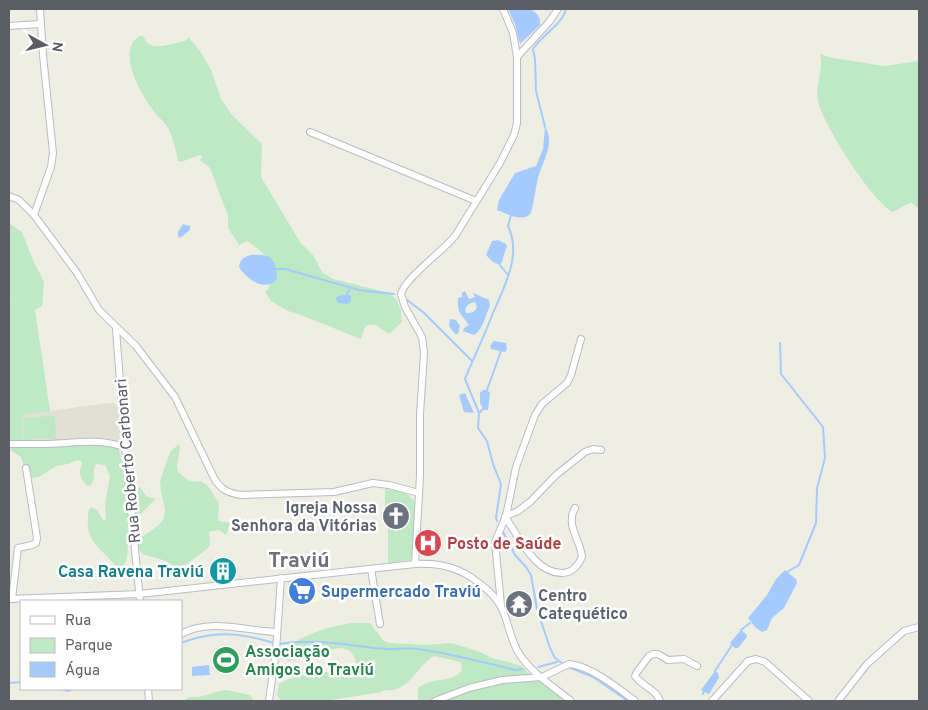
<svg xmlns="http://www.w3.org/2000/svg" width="928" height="710" viewBox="0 0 928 710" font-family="Overpass,sans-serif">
<rect width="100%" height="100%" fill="#efeee3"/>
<path fill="#fffbd8" d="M 317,584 L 319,601 L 296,603 L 295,593 L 291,593 L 291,585 Z"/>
<path fill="#e1e0d3" d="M 108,403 L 113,403 L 118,407 L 119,411 L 120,442 L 91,439 L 23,441 L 22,415 Z"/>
<g fill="#bde9c3">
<path d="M 139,36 L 143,36 C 145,39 147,44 151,45 C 158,49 179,42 187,40 L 188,37 L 200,51 L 211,70 L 221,99 L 232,115 L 262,144 L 261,177 L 300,242 L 313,255 L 322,272 L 333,279 L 389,293 L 397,300 L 401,311 L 402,322 L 389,334 L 376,325 L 368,325 L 364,329 L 361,339 L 301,315 L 288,311 L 271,301 L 265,292 C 270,288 271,284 271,277 C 270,257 263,252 247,241 L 239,245 L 228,228 L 228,216 L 210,168 L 200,160 L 202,156 L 200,155 L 181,162 L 178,161 C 177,154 172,134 168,128 C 165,122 159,118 155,113 C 143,97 115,53 139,36 Z"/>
<path d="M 820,54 L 833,58 L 884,66 L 919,61 L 919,209 L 911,202 L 893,212 C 873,203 822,123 818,101 C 815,85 824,70 820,54 Z"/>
<path d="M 9,223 L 22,232 L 32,258 L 44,282 L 42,306 L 35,310 L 50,411 L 22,415 L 23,441 L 9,441 L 9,298 L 11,297 L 9,295 Z"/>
<path d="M 55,416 L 56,438 L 24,440 L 23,418 Z"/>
<path d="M 102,439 L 118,448 C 124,463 123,479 128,494 L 131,494 L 140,487 L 146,496 L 156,499 C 146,508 134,519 130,534 C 126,544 130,555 124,565 L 117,567 C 103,550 85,542 88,517 C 88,513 88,510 91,507 L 97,510 L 103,520 L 106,520 L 105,504 L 110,476 L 105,465 L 96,464 C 92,470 96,479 91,485 L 87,486 C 80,478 78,474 82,464 L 81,461 L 77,460 L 68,464 L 56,466 L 39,477 L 33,478 L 27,475 L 21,457 L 9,449 C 37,437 71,440 102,439 Z"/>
<path d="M 179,444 L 180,448 L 177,466 L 178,472 L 188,480 L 194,482 L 201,481 L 207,485 L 219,503 L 218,521 L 230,523 L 226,535 L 219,530 L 209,532 L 210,544 L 208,548 L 187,564 L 180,567 L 174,566 L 163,560 L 142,554 L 137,546 L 139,539 L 159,525 L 164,518 L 165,509 L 161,492 L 160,481 L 170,452 Z"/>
<path d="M 385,489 C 397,491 410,492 416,504 L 413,558 L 410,560 L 388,563 L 388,525 L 385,523 Z"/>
<path d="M 351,623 L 370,623 L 383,640 L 389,643 L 427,645 L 451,643 L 478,651 L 492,658 L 522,666 L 533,678 L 546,684 L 565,701 L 418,701 L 418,688 C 436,675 448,685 462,671 L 461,662 L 434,656 C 416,666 410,693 384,690 L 382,692 L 325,701 L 281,701 L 277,695 L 279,684 C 291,677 302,674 317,674 L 319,671 L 339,674 L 358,668 C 351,639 336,648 315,656 C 313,657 310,656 308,657 C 300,658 298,661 288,661 L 282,653 C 299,635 328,627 351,623 Z"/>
<path d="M 227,690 L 250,695 L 254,701 L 183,701 L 189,697 C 203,699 213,691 227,690 Z"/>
</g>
<g fill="#a3cbff" fill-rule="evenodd">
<path d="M 508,9 L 531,9 L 538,15 L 540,20 L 540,25 L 520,44 L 515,24 Z"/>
<path d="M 545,127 C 556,143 542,162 538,178 C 535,190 534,202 531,213 C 524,223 507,214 497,210 L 499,200 L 515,173 L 536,166 L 543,149 Z"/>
<path d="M 183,224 L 190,226 L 190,230 L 180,238 L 178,236 L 178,232 Z"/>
<path d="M 498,240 L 506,244 L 507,247 C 503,254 504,260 500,265 L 493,262 L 486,255 L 492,241 Z"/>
<path d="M 251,255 C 271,254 276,258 277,279 C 266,293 246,279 239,267 C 240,260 243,257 251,255 Z"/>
<path d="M 465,291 L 469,299 L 475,297 L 473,293 L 489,300 L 490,306 C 485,315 484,329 474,335 L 463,331 L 464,328 L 469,325 C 461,313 457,314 458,298 L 462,297 L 462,293 ZM 475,302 L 477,307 C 475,312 472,313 466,313 L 465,310 C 467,305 469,303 475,302 Z"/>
<path d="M 347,294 L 351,296 L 351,301 L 348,304 L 338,303 L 335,297 Z"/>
<path d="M 450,319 L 456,320 L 460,326 L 458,334 L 455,334 L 449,326 Z"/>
<path d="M 494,341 L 506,343 L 507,349 L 505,352 L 491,349 L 490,346 Z"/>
<path d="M 483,390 L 487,390 L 490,393 L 488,410 L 484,410 L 480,403 L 480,393 Z"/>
<path d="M 465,393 L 474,413 L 464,412 L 459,395 Z"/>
<path d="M 785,570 L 796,579 L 797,583 L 784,608 L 772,618 L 767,630 L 762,632 L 756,628 L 748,618 L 767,595 L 776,579 Z"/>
<path d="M 741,630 L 746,634 L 747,637 L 738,648 L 735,648 L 730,643 Z"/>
<path d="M 209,665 L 210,675 L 192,676 L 192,667 Z"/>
<path d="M 715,671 L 718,673 L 719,678 L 709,694 L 701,690 Z"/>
</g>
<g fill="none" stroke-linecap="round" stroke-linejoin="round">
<g stroke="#a3cbff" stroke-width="2">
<path d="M 545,127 L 536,91 L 535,59 L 533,49 C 542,35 562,25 566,9"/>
<path d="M 500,265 L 508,275"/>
<path d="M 276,269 L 285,269 L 359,290 L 394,294"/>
<path d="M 347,294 L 350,288"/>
<path d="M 407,300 L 423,312 L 472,361"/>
<path d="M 780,343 L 781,374 L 823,427 L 825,458 L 817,488 L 816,523 L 799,565 L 787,572"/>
<path d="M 487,390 L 501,351"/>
<path d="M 479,413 L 483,409"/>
<path d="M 497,521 L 496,518 L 501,484 L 493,464 L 487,441 L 478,428 L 479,413 L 465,379 C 473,359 483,339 491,318 C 502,290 523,257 508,226 L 511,215"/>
<path d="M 503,532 L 515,555 L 526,567 L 531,575 L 537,609 L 550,648 L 555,658 L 563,664"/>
<path d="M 741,630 L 750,623"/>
<path d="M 181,643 C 214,630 241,633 274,643"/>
<path d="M 279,644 C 315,638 350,646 386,649 C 396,650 407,647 417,649 C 450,653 482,662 515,670 L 523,669"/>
<path d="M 538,667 L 557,662"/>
<path d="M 571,668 L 593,677 L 628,701"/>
<path d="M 715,671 L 732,645"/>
<path d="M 9,683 L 21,682"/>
<path d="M 61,689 L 68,691 L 72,689"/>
<path d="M 703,694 L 704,691"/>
</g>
<g stroke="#babcc3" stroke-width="8">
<g id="street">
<path d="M 9,26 L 40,24"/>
<path d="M 517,57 L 549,22 L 558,9"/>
<path d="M 310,132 L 476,201"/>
<path d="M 9,196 L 19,200 L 34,215 L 77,273 L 99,310 L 136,346 L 175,397 L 215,480 C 222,490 228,493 241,495 L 334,492 L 373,483 L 389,485 L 419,493"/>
<path d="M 34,215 L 51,167 L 53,153 L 43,55 L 40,9"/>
<path d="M 116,329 L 125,447 L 140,601"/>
<path d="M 9,444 C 22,444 35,444 48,444 C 79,443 94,438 125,447"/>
<path d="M 506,516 L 518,511 L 530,502 L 556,475 L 585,452 L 593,449 L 601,450"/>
<path d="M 505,517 C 519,536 534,573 562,573 C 572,573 578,566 582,557 C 581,541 565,525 575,508"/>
<path d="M 415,564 L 420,476 L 420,414 L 424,353 L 422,337 L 405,307 L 401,294 C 405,278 442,252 455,236 L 500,163 L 514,135 L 517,123 L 517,57 L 513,33 L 503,9"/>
<path d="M 371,569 L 380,624"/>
<path d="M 9,599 L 140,594 L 415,564 C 440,563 459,567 479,583 C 487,589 495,596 500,605 C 509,620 509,639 520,655 C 533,674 554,687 571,701"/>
<path d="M 12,599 L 18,548 L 32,545 L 36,543 L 37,538 L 26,468"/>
<path d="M 501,605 L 495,542 L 506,516 L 516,467 L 535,415 L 542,404 L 567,383 L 571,375 L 581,339"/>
<path d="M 181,634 C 211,618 246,631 277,632"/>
<path d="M 148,689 L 149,701"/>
<path d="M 269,701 L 276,650 L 281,578"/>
<path d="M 435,701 L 469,688 L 502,680 L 542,677 L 569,664 C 591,666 618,688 635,701"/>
<path d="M 660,701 C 657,690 642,686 635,676 L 637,672 L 649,656 L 653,654 L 658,654 L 668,660 L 684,659 L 697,666"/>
<path d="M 712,701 L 748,661 L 756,659 L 765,662 L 809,701"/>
<path d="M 838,701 L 867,664 L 904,631 L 919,627"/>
</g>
</g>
<use href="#street" stroke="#fff" stroke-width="6"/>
</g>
<defs>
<g id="church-disc" transform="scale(1.4375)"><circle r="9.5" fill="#6b7280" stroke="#fff"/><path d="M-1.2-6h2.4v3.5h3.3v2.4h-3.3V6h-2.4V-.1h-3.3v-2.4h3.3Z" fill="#fff"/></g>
<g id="hospital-disc" transform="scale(1.4375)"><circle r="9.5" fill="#e0444e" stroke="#fff"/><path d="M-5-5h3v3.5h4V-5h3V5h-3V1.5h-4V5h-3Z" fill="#fff"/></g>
<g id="building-disc" transform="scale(1.4375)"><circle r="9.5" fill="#0f9aa8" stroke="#fff"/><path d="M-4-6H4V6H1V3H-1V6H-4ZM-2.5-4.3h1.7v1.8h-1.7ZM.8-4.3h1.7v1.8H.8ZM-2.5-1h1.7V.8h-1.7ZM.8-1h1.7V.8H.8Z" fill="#fff"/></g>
<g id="supermarket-disc" transform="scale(1.4375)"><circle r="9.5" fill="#3f7fe0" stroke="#fff"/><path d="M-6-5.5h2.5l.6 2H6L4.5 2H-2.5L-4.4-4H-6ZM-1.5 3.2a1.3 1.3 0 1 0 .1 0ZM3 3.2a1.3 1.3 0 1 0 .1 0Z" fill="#fff"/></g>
<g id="temple-disc" transform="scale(1.4375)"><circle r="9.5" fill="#6b7280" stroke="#fff"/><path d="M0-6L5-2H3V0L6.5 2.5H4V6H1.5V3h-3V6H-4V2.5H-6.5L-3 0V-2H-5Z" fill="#fff"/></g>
<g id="stadium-disc" transform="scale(1.4375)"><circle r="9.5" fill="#2e9e5b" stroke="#fff"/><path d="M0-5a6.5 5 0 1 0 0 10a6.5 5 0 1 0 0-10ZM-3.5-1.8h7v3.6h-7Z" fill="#fff"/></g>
</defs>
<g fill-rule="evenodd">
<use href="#church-disc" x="396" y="516"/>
<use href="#hospital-disc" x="428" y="543"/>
<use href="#building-disc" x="223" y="571"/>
<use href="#supermarket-disc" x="302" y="591"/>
<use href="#temple-disc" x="519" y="604"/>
<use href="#stadium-disc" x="226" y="660"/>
</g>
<g text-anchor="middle" stroke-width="5" stroke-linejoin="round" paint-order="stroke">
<g font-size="16" fill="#5b5e65" stroke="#fff">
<text transform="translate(127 461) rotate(-95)" y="6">Rua Roberto Carbonari</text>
</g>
<g font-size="16" font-weight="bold" fill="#5b616d" stroke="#fff" text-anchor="end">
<text x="377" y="513">Igreja Nossa<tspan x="377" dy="18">Senhora da Vitórias</tspan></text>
<text x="538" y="601" text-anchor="start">Centro<tspan x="538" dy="18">Catequético</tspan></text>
</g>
<g font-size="16" font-weight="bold" fill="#be3a42" stroke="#fff" text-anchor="start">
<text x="447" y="549">Posto de Saúde</text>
</g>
<g font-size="16" font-weight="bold" fill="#0d838f" stroke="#fff" text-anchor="end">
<text x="204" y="577">Casa Ravena Traviú</text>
</g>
<g font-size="16" font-weight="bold" fill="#366cbe" stroke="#fff" text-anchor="start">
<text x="321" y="597">Supermercado Traviú</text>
</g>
<g font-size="16" font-weight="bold" fill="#27864d" stroke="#fff" text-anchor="start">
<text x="245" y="657">Associação<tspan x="245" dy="18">Amigos do Traviú</tspan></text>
</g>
<g font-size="21" font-weight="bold" fill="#6c7077" stroke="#fff">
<text x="299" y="567">Traviú</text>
</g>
</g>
<rect width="928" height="710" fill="none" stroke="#5b5e65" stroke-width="20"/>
<rect x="20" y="600" width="162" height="90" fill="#ffffff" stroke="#bdbfc1"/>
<rect x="30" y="616" width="25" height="8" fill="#ffffff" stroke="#bdbfc1"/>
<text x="65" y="625" font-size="15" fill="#5b5e65">Rua</text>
<rect x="30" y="638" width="25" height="15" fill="#bde9c3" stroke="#bdbfc1"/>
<text x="65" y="650" font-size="15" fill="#5b5e65">Parque</text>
<rect x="30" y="662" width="25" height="15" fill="#a3cbff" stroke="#bdbfc1"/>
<text x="65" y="675" font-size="15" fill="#5b5e65">Água</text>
<g transform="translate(45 45) rotate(98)" stroke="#ffffff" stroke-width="4" paint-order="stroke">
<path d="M0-4L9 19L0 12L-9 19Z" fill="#5b5e65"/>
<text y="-8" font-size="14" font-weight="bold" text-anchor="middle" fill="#5b5e65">N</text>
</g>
</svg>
